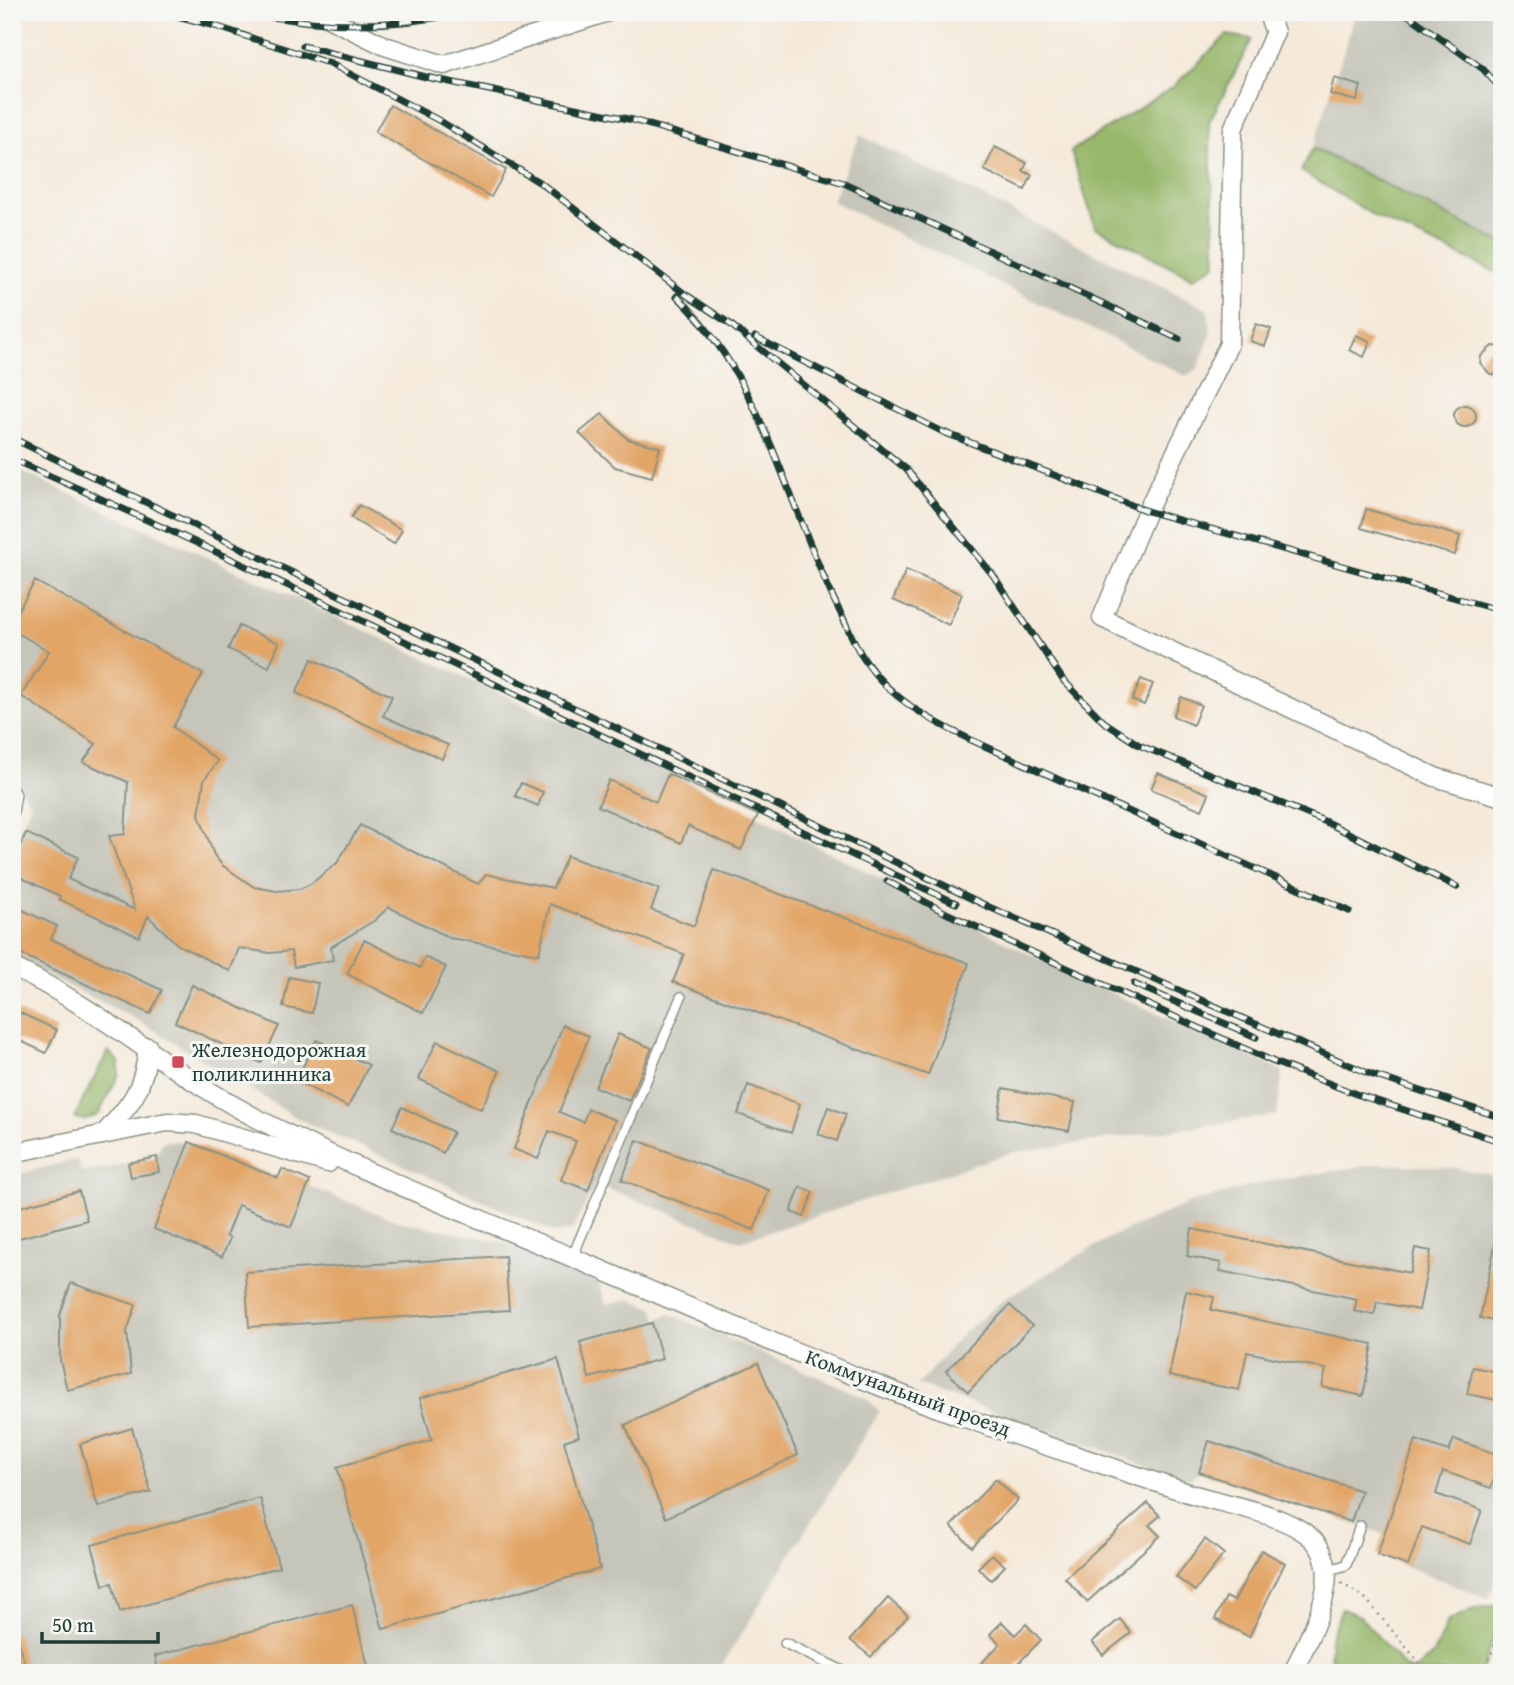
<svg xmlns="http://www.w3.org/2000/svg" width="1514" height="1685" viewBox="0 0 1514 1685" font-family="'Gentium Book Plus',serif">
<rect width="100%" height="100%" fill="#f6f6f2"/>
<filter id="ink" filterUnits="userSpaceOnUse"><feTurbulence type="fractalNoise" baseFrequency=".0143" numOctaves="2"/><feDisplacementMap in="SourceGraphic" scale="14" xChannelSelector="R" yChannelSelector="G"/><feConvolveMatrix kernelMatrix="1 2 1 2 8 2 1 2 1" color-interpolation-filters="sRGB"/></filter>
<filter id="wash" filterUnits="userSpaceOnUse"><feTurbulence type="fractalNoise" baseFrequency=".00686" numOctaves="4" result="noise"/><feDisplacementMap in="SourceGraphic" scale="28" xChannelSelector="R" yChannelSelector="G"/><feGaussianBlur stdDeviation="1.57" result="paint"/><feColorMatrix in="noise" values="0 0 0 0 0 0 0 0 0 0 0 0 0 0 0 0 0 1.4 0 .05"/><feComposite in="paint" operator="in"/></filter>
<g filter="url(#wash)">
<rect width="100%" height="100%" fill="#f5e9d9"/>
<g fill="#c5c5b9">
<path d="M 1356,12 L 1502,12 L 1502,243 L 1313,148 Z"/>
<path d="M 860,135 L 1208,310 L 1211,334 L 1198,368 L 1186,376 L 832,201 Z"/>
<path d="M 12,467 L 666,770 L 1055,967 L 1283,1071 L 1277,1115 L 1010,1153 L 740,1241 L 596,1184 L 572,1230 L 555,1233 L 297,1118 L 136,1019 L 12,958 L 12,845 L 31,805 L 12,771 Z"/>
<path d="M 163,1141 L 189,1142 L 278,1178 L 282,1169 L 310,1181 L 308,1186 L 397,1221 L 505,1242 L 599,1283 L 606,1304 L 629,1299 L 653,1308 L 657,1319 L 670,1314 L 863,1396 L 880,1411 L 717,1673 L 12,1673 L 12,1176 L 77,1159 L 83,1173 L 154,1158 Z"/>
<path d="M 1378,1164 L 1456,1168 L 1502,1177 L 1502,1559 L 1489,1599 L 1377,1555 L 1383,1534 L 1199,1472 L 1189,1480 L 918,1385 L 961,1335 L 1004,1299 L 1113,1236 L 1187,1204 L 1266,1182 Z"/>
</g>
<g fill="#97b76a" stroke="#5b7a4f" stroke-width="2">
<path d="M 1227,35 L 1252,39 L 1209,122 L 1216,264 L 1193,278 L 1095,227 L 1071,151 L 1173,87 Z"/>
<path d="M 1313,148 L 1502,243 L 1502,275 L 1376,217 L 1301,171 Z"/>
<path d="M 108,1051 L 119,1062 L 119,1075 L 98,1115 L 85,1120 L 74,1118 Z"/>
<path d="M 1502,1599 L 1502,1615 L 1481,1673 L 1331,1671 L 1330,1638 L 1342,1609 L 1360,1616 L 1405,1668 L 1414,1671 L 1433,1654 L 1448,1621 L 1474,1609 L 1500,1604 Z"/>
</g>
<g id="blocks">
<g fill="#e2a566">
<path d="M 1334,78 L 1361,86 L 1357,101 L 1330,94 Z"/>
<path d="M 390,105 L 506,170 L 491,197 L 375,132 Z"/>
<path d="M 995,147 L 1027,163 L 1023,171 L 1032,175 L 1025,190 L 984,170 Z"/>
<path d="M 1256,324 L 1271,329 L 1265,346 L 1250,341 Z"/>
<path d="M 1356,335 L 1370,341 L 1364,357 L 1349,350 Z"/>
<path d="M 1492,346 L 1502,347 L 1502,375 L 1490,374 L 1480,363 L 1481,356 Z"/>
<circle cx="1465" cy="416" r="11"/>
<path d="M 602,414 L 628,439 L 660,447 L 652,477 L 615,467 L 579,433 Z"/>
<path d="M 359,505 L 402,530 L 394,544 L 351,518 Z"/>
<path d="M 1366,509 L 1460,536 L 1455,555 L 1361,528 Z"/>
<path d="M 906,570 L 962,594 L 949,625 L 893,600 Z"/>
<path d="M 35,581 L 203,674 L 173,727 L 218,761 L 204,780 L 199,815 L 214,855 L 222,865 L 254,887 L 277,891 L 300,889 L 312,883 L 337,863 L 360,825 L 478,884 L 486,874 L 553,888 L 567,856 L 659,889 L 651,910 L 694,926 L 714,870 L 969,963 L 928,1075 L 673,982 L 684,954 L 550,904 L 539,954 L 450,938 L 389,907 L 375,920 L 331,947 L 333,960 L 294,967 L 291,951 L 270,953 L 239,948 L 230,971 L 178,945 L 148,916 L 139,937 L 59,899 L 60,896 L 12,873 L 12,863 L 26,833 L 78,857 L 68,879 L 135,910 L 109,836 L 125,834 L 128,782 L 83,762 L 96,744 L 21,696 L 49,651 L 12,630 L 12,621 Z"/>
<path d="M 239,626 L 279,643 L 269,667 L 228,649 Z"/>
<path d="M 312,659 L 392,696 L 383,716 L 448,745 L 442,759 L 296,693 Z"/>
<path d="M 1141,679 L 1153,684 L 1144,705 L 1132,700 Z"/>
<path d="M 1181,697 L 1201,705 L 1193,725 L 1173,716 Z"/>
<path d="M 1158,773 L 1209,794 L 1202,810 L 1151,789 Z"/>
<path d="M 668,774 L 758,815 L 741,850 L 688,826 L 681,843 L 598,806 L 609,780 L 656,802 Z"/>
<path d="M 521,783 L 543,792 L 538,806 L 515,796 Z"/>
<path d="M 12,905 L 57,926 L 51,939 L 162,990 L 150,1014 L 12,950 Z"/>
<path d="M 364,940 L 420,968 L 425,957 L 446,967 L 423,1013 L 347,974 Z"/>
<path d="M 289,977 L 318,983 L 312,1013 L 283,1007 Z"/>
<path d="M 192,985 L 279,1026 L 261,1063 L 175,1022 Z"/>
<path d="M 12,1009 L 57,1030 L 46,1053 L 12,1037 Z"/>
<path d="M 563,1025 L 589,1036 L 559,1112 L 583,1122 L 588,1109 L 615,1120 L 588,1190 L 561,1180 L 576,1141 L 549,1131 L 538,1159 L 514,1149 Z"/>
<path d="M 618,1034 L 652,1048 L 629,1101 L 595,1087 Z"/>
<path d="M 316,1040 L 369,1065 L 348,1107 L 296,1081 Z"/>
<path d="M 437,1041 L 500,1071 L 481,1109 L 419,1079 Z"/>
<path d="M 748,1085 L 800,1104 L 791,1133 L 738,1114 Z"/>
<path d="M 1003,1088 L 1075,1102 L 1069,1131 L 998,1117 Z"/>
<path d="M 402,1107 L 453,1132 L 443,1153 L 392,1128 Z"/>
<path d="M 828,1107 L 846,1114 L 837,1141 L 818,1134 Z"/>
<path d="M 637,1140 L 769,1190 L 754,1230 L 622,1180 Z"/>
<path d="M 189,1142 L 278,1178 L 282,1169 L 310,1181 L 291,1227 L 238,1205 L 226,1236 L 230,1238 L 222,1257 L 154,1229 Z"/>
<path d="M 157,1157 L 159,1172 L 131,1177 L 128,1163 Z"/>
<path d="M 800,1187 L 813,1192 L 804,1217 L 791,1212 Z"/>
<path d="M 79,1191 L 87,1220 L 12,1240 L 12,1209 Z"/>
<path d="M 1192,1229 L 1410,1273 L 1415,1248 L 1431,1251 L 1419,1310 L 1377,1302 L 1374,1315 L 1354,1311 L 1357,1299 L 1220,1271 L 1221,1263 L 1187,1256 Z"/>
<path d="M 1496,1240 L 1502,1241 L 1502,1323 L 1480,1318 Z"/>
<path d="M 505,1256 L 509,1310 L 249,1327 L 245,1272 Z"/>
<path d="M 71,1283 L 136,1305 L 127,1331 L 131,1374 L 67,1390 L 60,1360 L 60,1315 Z"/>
<path d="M 1186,1291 L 1214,1297 L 1211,1310 L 1373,1344 L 1363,1396 L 1322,1387 L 1326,1369 L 1247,1352 L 1239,1390 L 1169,1376 Z"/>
<path d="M 1010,1305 L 1032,1326 L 968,1392 L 946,1371 Z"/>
<path d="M 652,1323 L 662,1359 L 589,1378 L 580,1342 Z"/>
<path d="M 558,1359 L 579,1436 L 564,1441 L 600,1569 L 383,1629 L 337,1467 L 432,1440 L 420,1398 Z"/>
<path d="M 758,1363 L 798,1455 L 666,1518 L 625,1425 Z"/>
<path d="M 1473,1367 L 1502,1373 L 1502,1401 L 1467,1394 Z"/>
<path d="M 132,1428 L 151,1492 L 98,1507 L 80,1444 Z"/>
<path d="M 1454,1439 L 1502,1456 L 1491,1488 L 1443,1471 L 1436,1494 L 1482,1510 L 1470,1544 L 1422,1527 L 1408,1566 L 1377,1555 L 1416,1440 L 1449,1451 Z"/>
<path d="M 1209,1441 L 1361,1491 L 1351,1522 L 1199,1472 Z"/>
<path d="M 996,1479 L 1018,1500 L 972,1547 L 951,1526 Z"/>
<path d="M 260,1498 L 279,1567 L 120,1612 L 112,1583 L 103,1585 L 92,1545 Z"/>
<path d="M 1148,1503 L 1160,1516 L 1149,1525 L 1160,1536 L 1087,1602 L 1065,1578 Z"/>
<path d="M 1205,1539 L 1224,1554 L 1195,1591 L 1176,1577 Z"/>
<path d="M 1261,1550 L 1285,1563 L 1249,1637 L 1215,1619 L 1226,1597 L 1234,1601 Z"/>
<path d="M 992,1554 L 1005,1566 L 991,1580 L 978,1568 Z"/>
<path d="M 888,1598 L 908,1616 L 871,1657 L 850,1640 Z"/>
<path d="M 352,1605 L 370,1673 L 159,1673 L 155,1656 Z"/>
<path d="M 1120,1619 L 1131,1633 L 1103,1655 L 1092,1642 Z"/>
<path d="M 1002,1622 L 1015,1635 L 1026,1624 L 1041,1640 L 1009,1673 L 972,1673 L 1000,1644 L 990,1634 Z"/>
<path d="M 16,1632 L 27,1673 L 12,1673 L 12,1633 Z"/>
</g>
</g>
</g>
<g filter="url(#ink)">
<use href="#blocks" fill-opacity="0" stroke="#8a9386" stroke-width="2"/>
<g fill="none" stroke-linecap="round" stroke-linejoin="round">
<g stroke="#8a9386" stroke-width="12">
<g id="lane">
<path d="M 12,789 L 16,794 L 12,818"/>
<path d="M 572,1258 L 681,997"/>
<path d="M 1329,1570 L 1346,1565 L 1360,1526"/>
<path d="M 785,1643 L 847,1673"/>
<path d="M 1501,1673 L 1502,1671"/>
</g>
</g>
<g stroke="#8a9386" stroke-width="21">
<g id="street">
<path d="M 316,12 L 385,46 L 444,65 L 608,12"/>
<path d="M 1267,12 L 1275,32 L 1233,129 L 1229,344 L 1147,511 L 1102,618 L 1435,777 L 1502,797"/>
<path d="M 12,967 C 103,1010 172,1075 260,1120 C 361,1172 466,1213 571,1257 C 667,1298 764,1339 862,1379 C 966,1421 1076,1455 1182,1491 C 1220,1504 1277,1511 1308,1535 C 1351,1569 1309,1634 1293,1673"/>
<path d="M 103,1135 C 131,1104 144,1090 148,1047"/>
<path d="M 12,1153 L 167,1122 L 196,1124 L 328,1163"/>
</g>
</g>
<g stroke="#8a9386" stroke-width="2.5" stroke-dasharray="2 5" stroke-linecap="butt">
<path d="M 1341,1583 L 1364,1597 L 1428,1673"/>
<path d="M 1484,1673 L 1502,1625"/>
</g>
<use href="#lane" stroke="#fff" stroke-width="9"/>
<use href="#street" stroke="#fff" stroke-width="18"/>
<g stroke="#1f3d34" stroke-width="7">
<g id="rail">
<path d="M 163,12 L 215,26 L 331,64 L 440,121 L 542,184 L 685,294 L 730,324 L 906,469 L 993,575 L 1063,680 L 1104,722 L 1139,745 L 1324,821 L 1457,887"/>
<path d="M 245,12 C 317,27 391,29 463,12"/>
<path d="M 1404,12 L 1483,69 L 1502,90"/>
<path d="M 303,46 L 426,77 L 633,120 L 844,183 L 1179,339"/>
<path d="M 677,296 C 765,382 786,504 839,610 C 848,627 855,647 866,662 C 890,698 930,720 967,738 L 1349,911"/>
<path d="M 755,337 L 943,432 L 1147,511 L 1502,611"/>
<path d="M 12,438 L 989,907 L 1370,1074 L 1502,1118"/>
<path d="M 12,459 C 330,600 640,758 956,903"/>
<path d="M 887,881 L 946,913 L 1274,1062 L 1356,1094 L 1502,1142"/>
<path d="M 1134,984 L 1256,1037"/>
</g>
</g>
<use href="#rail" stroke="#f6f6f2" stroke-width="4.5" stroke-dasharray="13" stroke-linecap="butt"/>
</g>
</g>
<rect fill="#d1495b" stroke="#f6f6f2" stroke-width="2.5" x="171" y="1055" width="14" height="14" rx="3.5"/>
<g text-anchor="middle" stroke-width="6" stroke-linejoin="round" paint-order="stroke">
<g font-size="21" fill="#1f3d34" stroke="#f6f6f2" text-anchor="start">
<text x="192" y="1057">Железнодорожная<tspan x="192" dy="24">поликлинника</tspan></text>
</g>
<g font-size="21" fill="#1f3d34" stroke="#f6f6f2">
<text transform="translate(908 1393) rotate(20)" y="7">Коммунальный проезд</text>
</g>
</g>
<rect width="1514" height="1685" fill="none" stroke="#f6f6f2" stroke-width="42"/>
<path d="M42 1632v10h116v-10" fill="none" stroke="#1f3d34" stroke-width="3.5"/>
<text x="52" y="1632" font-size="21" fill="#1f3d34" stroke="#f6f6f2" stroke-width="5" paint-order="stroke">50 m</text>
</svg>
